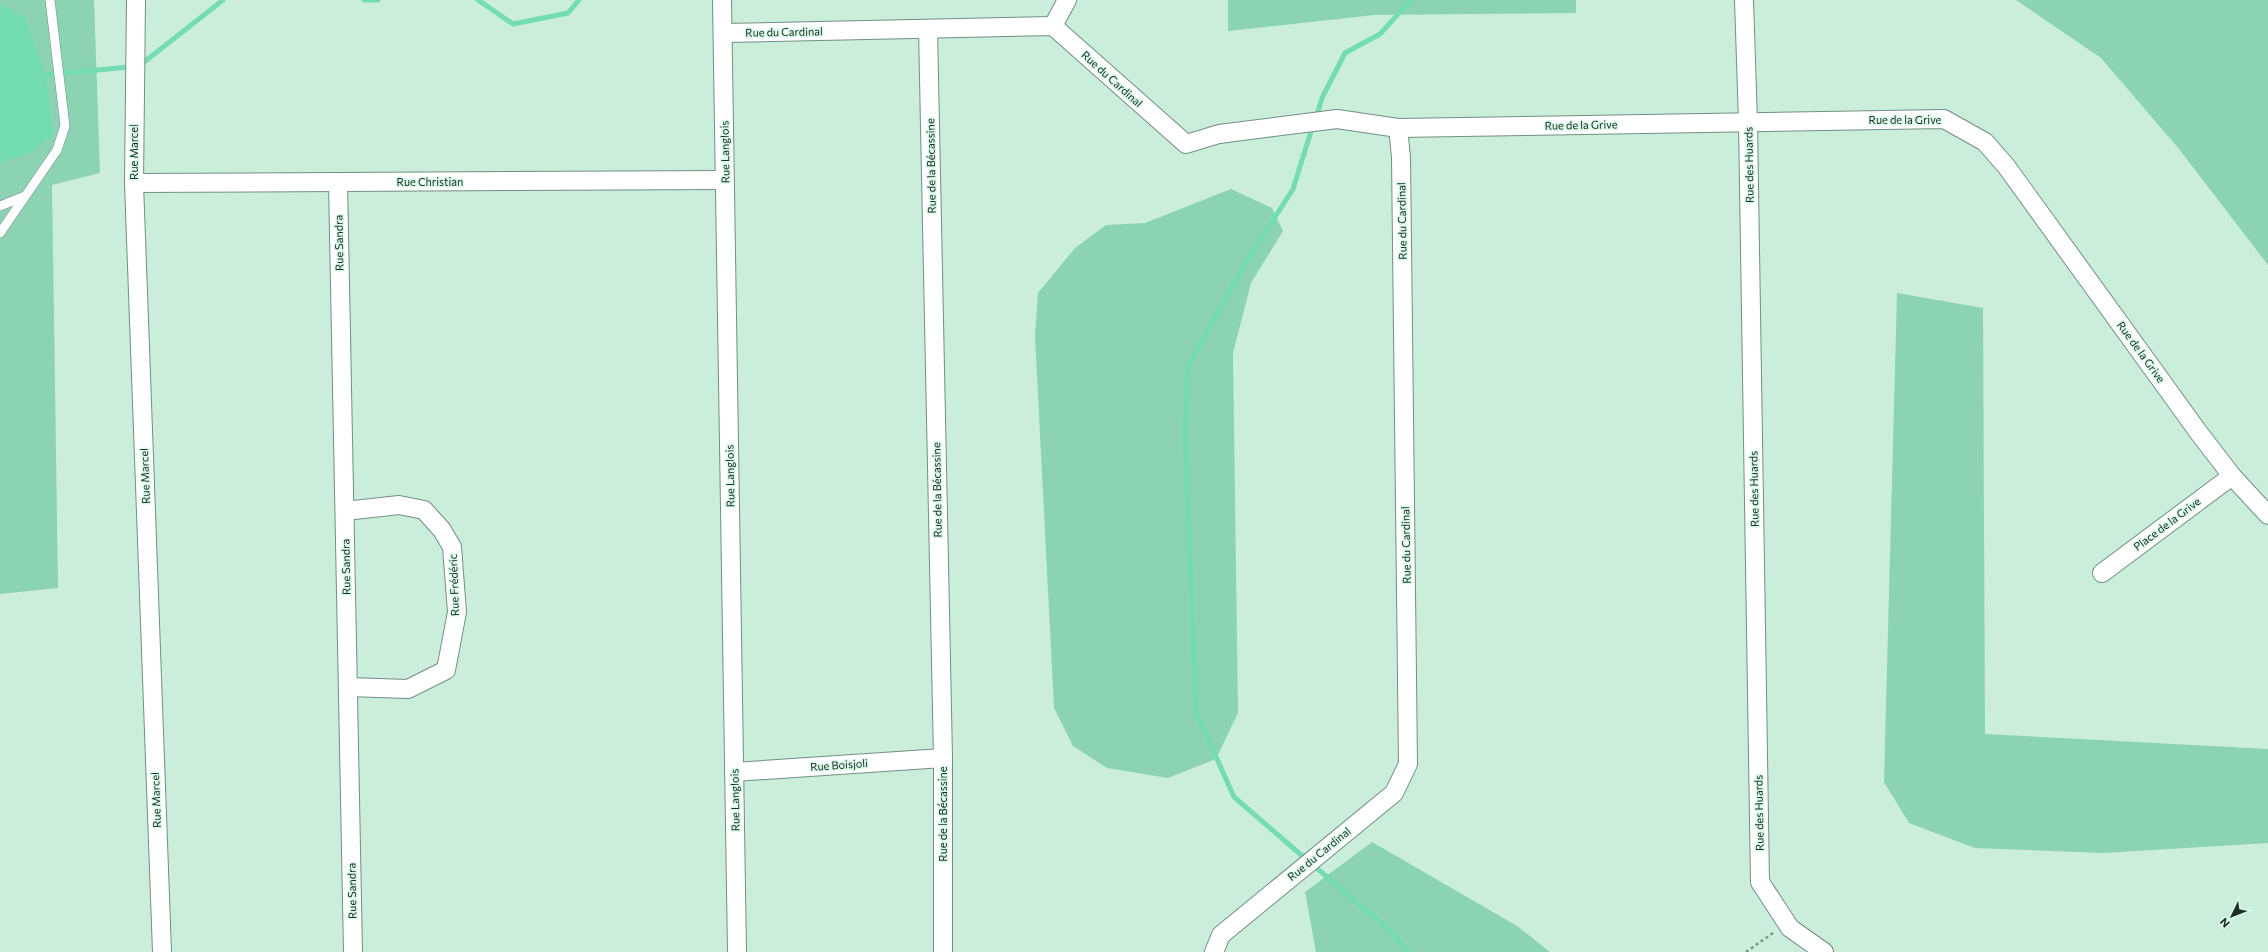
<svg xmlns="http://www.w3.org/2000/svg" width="2268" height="952" viewBox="0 0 2268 952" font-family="Commissioner,sans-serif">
<rect width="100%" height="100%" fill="#cbeddc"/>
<g fill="#8bd3b3">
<path d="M 0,0 L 94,0 L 100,173 L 52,185 L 58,588 L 0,594 Z"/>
<path d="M 1228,0 L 1576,0 L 1576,13 L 1374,15 L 1228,31 Z"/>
<path d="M 2016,0 L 2268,0 L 2268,265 L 2179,149 L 2101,58 Z"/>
<path d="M 1231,189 L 1272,208 L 1283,231 L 1251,283 L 1233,353 L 1238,713 L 1216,759 L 1168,778 L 1107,768 L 1073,746 L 1054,708 L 1035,336 L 1038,293 L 1075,248 L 1106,225 L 1145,223 Z"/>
<path d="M 1897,293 L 1983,308 L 1985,734 L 2268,749 L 2268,843 L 2103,853 L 1975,848 L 1909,823 L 1884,782 Z"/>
<path d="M 1372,842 L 1517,926 L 1550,952 L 1316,952 L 1305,892 Z"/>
</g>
<path fill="#73ddb1" d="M 0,4 L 24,17 L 46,75 L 53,135 L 30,153 L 0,163 Z"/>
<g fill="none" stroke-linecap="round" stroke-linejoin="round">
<g stroke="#73ddb1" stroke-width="5">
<path d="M 364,0 L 378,0"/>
<path d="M 478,0 L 513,24 L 568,13 L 579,0"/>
<path d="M 46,75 L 139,66 L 223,0"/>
<path d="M 1316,118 L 1322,98 L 1345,53 L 1380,34 L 1411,0"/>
<path d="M 1307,860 L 1234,797 L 1196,712 L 1185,431 L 1188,366 L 1245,264 L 1293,189 L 1313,125"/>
<path d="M 1313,865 L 1389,930 L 1408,952"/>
</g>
<g stroke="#719081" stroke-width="10">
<g id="service">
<path d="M 0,206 L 25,196"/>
<path d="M 0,233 L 57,150 L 65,126 L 50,0"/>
</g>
</g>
<g stroke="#719081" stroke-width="20">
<g id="minor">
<path d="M 136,0 L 134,183 L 162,952"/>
<path d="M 722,0 L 737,952"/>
<path d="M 1744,0 L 1748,122 L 1760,882 L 1790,928 L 1824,952"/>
<path d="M 1053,26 L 1067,0"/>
<path d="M 928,29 L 943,758 L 943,952"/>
<path d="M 723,33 L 1053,26 L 1186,144 L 1219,134 L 1337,119 L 1398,128 L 1401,157 L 1408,764 L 1394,793 L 1221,935 L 1214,952"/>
<path d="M 1398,128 L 1944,119 L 1985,142 L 2006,166 L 2199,433 L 2232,476 L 2268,515"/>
<path d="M 338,182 L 353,952"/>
<path d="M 134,183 L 725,180"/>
<path d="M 345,511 L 399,505 L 424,510 L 442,530 L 452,547 L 457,612 L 446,670 L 408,689 L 348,687"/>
<path d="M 2102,573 L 2232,476"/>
<path d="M 734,772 L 943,758"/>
</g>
</g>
<path stroke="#7c9589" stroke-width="2.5" stroke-dasharray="3 3" stroke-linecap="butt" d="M 1746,952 L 1773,933"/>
<use href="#service" stroke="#fff" stroke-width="9"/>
<use href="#minor" stroke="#fff" stroke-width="18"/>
</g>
<g text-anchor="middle" stroke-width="3" stroke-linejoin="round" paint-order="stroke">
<g font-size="11" fill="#212e28" stroke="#d8fae9">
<text transform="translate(784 32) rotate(-1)" y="4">Rue du Cardinal</text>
<text transform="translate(1112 79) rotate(42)" y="4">Rue du Cardinal</text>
<text x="1905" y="124">Rue de la Grive</text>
<text transform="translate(1581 125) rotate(-1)" y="4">Rue de la Grive</text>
<text transform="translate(134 152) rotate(-90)" y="4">Rue Marcel</text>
<text transform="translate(725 152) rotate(-91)" y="4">Rue Langlois</text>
<text transform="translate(1749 165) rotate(-91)" y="4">Rue des Huards</text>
<text transform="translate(931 166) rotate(-91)" y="4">Rue de la Bécassine</text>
<text x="430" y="186">Rue Christian</text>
<text transform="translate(1402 221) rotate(-91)" y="4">Rue du Cardinal</text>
<text transform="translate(339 243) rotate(-91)" y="4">Rue Sandra</text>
<text transform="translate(2141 352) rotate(54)" y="4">Rue de la Grive</text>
<text transform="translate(145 476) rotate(-92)" y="4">Rue Marcel</text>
<text transform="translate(730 476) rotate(-91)" y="4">Rue Langlois</text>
<text transform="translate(1754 489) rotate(-91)" y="4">Rue des Huards</text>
<text transform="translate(937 490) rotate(-91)" y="4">Rue de la Bécassine</text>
<text transform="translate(2167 524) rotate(-37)" y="4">Place de la Grive</text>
<text transform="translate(1406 545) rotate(-91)" y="4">Rue du Cardinal</text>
<text transform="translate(346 567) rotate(-91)" y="4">Rue Sandra</text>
<text transform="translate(454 585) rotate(-92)" y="4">Rue Frédéric</text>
<text transform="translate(839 765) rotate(-4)" y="4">Rue Boisjoli</text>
<text transform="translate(156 800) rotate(-92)" y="4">Rue Marcel</text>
<text transform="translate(735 800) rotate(-91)" y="4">Rue Langlois</text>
<text transform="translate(1759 813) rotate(-91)" y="4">Rue des Huards</text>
<text transform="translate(943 814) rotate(-90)" y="4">Rue de la Bécassine</text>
<text transform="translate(1319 854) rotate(-39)" y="4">Rue du Cardinal</text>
<text transform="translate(352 891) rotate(-91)" y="4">Rue Sandra</text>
</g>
</g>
<g transform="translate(2232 916) rotate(227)" stroke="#d8fae9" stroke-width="3" paint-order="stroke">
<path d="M0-3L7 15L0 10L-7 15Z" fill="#212e28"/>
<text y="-6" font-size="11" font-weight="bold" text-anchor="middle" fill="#212e28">N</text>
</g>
</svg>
